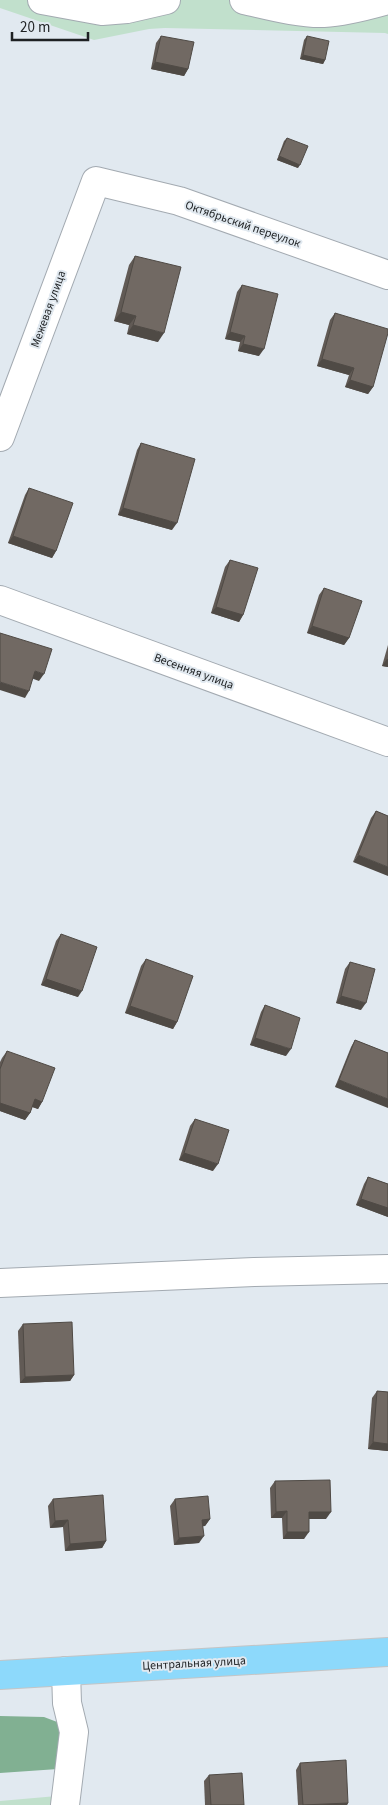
<svg xmlns="http://www.w3.org/2000/svg" width="388" height="1805" viewBox="0 0 388 1805" font-family="'Source Sans 3',sans-serif">
<rect width="100%" height="100%" fill="#e1e9f0"/>
<g fill="#c1e0cc">
<path d="M 0,0 L 388,0 L 388,34 L 385,33 L 165,28 L 149,29 L 94,40 L 0,8 Z"/>
<path d="M 57,1796 L 56,1805 L 0,1805 L 0,1801 Z"/>
</g>
<path fill="#81b092" d="M 0,1716 L 44,1717 L 65,1725 L 58,1769 L 0,1773 Z"/>
<g fill="none" stroke-linecap="round" stroke-linejoin="round">
<g stroke="#a3aab1" stroke-width="30">
<g id="minor">
<path d="M 42,0 L 102,11 L 127,9 L 166,0"/>
<path d="M 244,0 C 267,5 299,14 324,13 C 345,12 367,6 388,0"/>
<path d="M 0,437 L 96,181 L 179,201 L 388,275"/>
<path d="M 0,600 L 388,742"/>
<path d="M 0,1283 L 254,1272 L 388,1269"/>
<path d="M 65,1805 L 74,1732 L 67,1703 L 66,1671"/>
</g>
</g>
<g stroke="#c4c5c6" stroke-width="30">
<path id="major" d="M 0,1675 L 388,1652"/>
</g>
<use href="#minor" stroke="#fff" stroke-width="28"/>
<use href="#major" stroke="#8dd9fb" stroke-width="28"/>
</g>
<g fill="#615a55">
<path d="M 161,36 L 188,69 L 184,76 L 151,69 L 156,43 Z"/>
<path d="M 307,36 L 325,60 L 323,64 L 300,59 L 304,40 Z"/>
<path d="M 287,138 L 298,168 L 277,160 L 284,141 Z"/>
<path d="M 135,256 L 158,342 L 127,334 L 129,325 L 114,321 L 129,265 Z"/>
<path d="M 242,285 L 259,356 L 238,351 L 240,342 L 225,339 L 237,292 Z"/>
<path d="M 335,313 L 373,387 L 368,394 L 345,387 L 349,375 L 317,366 L 330,320 Z"/>
<path d="M 141,443 L 172,530 L 118,515 L 137,450 Z"/>
<path d="M 29,488 L 56,551 L 52,558 L 8,543 L 25,495 Z"/>
<path d="M 230,560 L 243,615 L 239,622 L 211,613 L 225,567 Z"/>
<path d="M 324,588 L 349,638 L 344,645 L 307,633 L 319,595 Z"/>
<path d="M 388,645 L 388,667 L 382,666 Z"/>
<path d="M 376,811 L 388,816 L 353,862 L 371,818 Z"/>
<path d="M 61,934 L 78,997 L 41,985 L 56,941 Z"/>
<path d="M 146,959 L 177,1022 L 173,1029 L 125,1013 L 141,966 Z"/>
<path d="M 350,962 L 361,1010 L 336,1003 L 345,969 Z"/>
<path d="M 265,1005 L 286,1056 L 250,1045 L 261,1012 Z"/>
<path d="M 355,1040 L 388,1053 L 335,1087 L 351,1047 Z"/>
<path d="M 7,1051 L 42,1102 L 38,1109 L 32,1107 L 30,1113 L 25,1120 L 0,1111 L 0,1062 L 2,1058 Z"/>
<path d="M 195,1119 L 213,1171 L 179,1160 L 190,1126 Z"/>
<path d="M 368,1177 L 388,1184 L 388,1217 L 356,1205 L 364,1184 Z"/>
<path d="M 23,1324 L 74,1375 L 70,1381 L 20,1383 L 18,1331 Z"/>
<path d="M 377,1391 L 388,1392 L 388,1451 L 368,1449 L 372,1398 Z"/>
<path d="M 275,1481 L 326,1519 L 309,1519 L 304,1539 L 283,1539 L 282,1518 L 271,1518 L 270,1488 Z"/>
<path d="M 53,1499 L 106,1541 L 102,1548 L 65,1551 L 63,1527 L 50,1528 L 48,1506 Z"/>
<path d="M 175,1499 L 210,1519 L 205,1526 L 203,1526 L 199,1543 L 174,1545 L 170,1506 Z"/>
<path d="M 300,1763 L 348,1803 L 347,1805 L 298,1805 L 296,1770 Z"/>
<path d="M 209,1775 L 244,1805 L 205,1805 L 204,1781 Z"/>
</g>
<g fill="#4f4a45">
<path d="M 303,55 L 325,60 L 323,64 L 300,59 Z"/>
<path d="M 155,62 L 188,69 L 184,76 L 151,69 Z"/>
<path d="M 279,156 L 300,165 L 298,168 L 277,160 Z"/>
<path d="M 121,312 L 136,316 L 129,325 L 114,321 Z"/>
<path d="M 133,325 L 164,333 L 158,342 L 127,334 Z"/>
<path d="M 230,332 L 245,336 L 240,342 L 225,339 Z"/>
<path d="M 243,344 L 264,349 L 259,356 L 238,351 Z"/>
<path d="M 322,359 L 354,368 L 349,375 L 317,366 Z"/>
<path d="M 350,380 L 373,387 L 368,394 L 345,387 Z"/>
<path d="M 123,508 L 177,523 L 172,530 L 118,515 Z"/>
<path d="M 13,536 L 56,551 L 52,558 L 8,543 Z"/>
<path d="M 216,607 L 243,615 L 239,622 L 211,613 Z"/>
<path d="M 312,626 L 349,638 L 344,645 L 307,633 Z"/>
<path d="M 387,659 L 388,659 L 388,667 L 382,666 Z"/>
<path d="M 35,671 L 44,674 L 39,681 L 31,678 Z"/>
<path d="M 0,682 L 29,691 L 25,698 L 0,690 Z"/>
<path d="M 358,855 L 388,867 L 388,876 L 353,862 Z"/>
<path d="M 46,979 L 82,991 L 78,997 L 41,985 Z"/>
<path d="M 341,996 L 366,1003 L 361,1010 L 336,1003 Z"/>
<path d="M 130,1006 L 177,1022 L 173,1029 L 125,1013 Z"/>
<path d="M 255,1038 L 291,1049 L 286,1056 L 250,1045 Z"/>
<path d="M 339,1080 L 388,1099 L 388,1108 L 335,1087 Z"/>
<path d="M 35,1099 L 42,1102 L 38,1109 L 30,1106 Z"/>
<path d="M 0,1103 L 30,1113 L 25,1120 L 0,1111 Z"/>
<path d="M 184,1153 L 218,1164 L 213,1171 L 179,1160 Z"/>
<path d="M 361,1199 L 388,1208 L 388,1217 L 356,1205 Z"/>
<path d="M 74,1375 L 70,1381 L 20,1383 L 25,1377 Z"/>
<path d="M 373,1442 L 388,1444 L 388,1451 L 368,1449 Z"/>
<path d="M 287,1511 L 282,1518 L 271,1518 L 276,1512 Z"/>
<path d="M 309,1512 L 331,1512 L 326,1519 L 304,1519 Z"/>
<path d="M 210,1519 L 205,1526 L 198,1527 L 202,1520 Z"/>
<path d="M 68,1520 L 63,1527 L 50,1528 L 55,1521 Z"/>
<path d="M 287,1532 L 309,1532 L 304,1539 L 283,1539 Z"/>
<path d="M 204,1536 L 199,1543 L 174,1545 L 179,1538 Z"/>
<path d="M 106,1541 L 102,1548 L 65,1551 L 70,1544 Z"/>
<path d="M 348,1803 L 347,1805 L 311,1805 Z"/>
</g>
<g fill="#716963" stroke="#4f4a45">
<path d="M 161,36 L 194,42 L 188,69 L 155,62 Z"/>
<path d="M 307,36 L 329,41 L 325,60 L 303,55 Z"/>
<path d="M 287,138 L 308,146 L 300,165 L 279,156 Z"/>
<path d="M 135,256 L 181,267 L 164,333 L 133,325 L 136,316 L 121,312 Z"/>
<path d="M 242,285 L 278,294 L 264,349 L 243,344 L 245,336 L 230,332 Z"/>
<path d="M 335,313 L 388,329 L 388,333 L 373,387 L 350,380 L 354,368 L 322,359 Z"/>
<path d="M 141,443 L 195,459 L 177,523 L 123,508 Z"/>
<path d="M 29,488 L 73,503 L 56,551 L 13,536 Z"/>
<path d="M 230,560 L 258,568 L 243,615 L 216,607 Z"/>
<path d="M 324,588 L 362,601 L 349,638 L 312,626 Z"/>
<path d="M 0,633 L 52,649 L 44,674 L 35,671 L 29,691 L 0,682 Z"/>
<path d="M 376,811 L 388,816 L 388,867 L 358,855 Z"/>
<path d="M 61,934 L 97,947 L 82,991 L 46,979 Z"/>
<path d="M 146,959 L 193,976 L 177,1022 L 130,1006 Z"/>
<path d="M 350,962 L 375,969 L 366,1003 L 341,996 Z"/>
<path d="M 265,1005 L 300,1018 L 291,1049 L 255,1038 Z"/>
<path d="M 355,1040 L 388,1053 L 388,1099 L 339,1080 Z"/>
<path d="M 7,1051 L 55,1068 L 42,1102 L 35,1099 L 30,1113 L 0,1103 L 0,1069 Z"/>
<path d="M 195,1119 L 229,1130 L 218,1164 L 184,1153 Z"/>
<path d="M 368,1177 L 388,1184 L 388,1208 L 361,1199 Z"/>
<path d="M 72,1322 L 74,1375 L 25,1377 L 23,1324 Z"/>
<path d="M 377,1391 L 388,1392 L 388,1444 L 373,1442 Z"/>
<path d="M 330,1480 L 331,1512 L 309,1512 L 309,1532 L 287,1532 L 287,1511 L 276,1512 L 275,1481 Z"/>
<path d="M 103,1495 L 106,1541 L 70,1544 L 68,1520 L 55,1521 L 53,1499 Z"/>
<path d="M 208,1496 L 210,1519 L 202,1520 L 204,1536 L 179,1538 L 175,1499 Z"/>
<path d="M 346,1760 L 348,1803 L 303,1805 L 300,1763 Z"/>
<path d="M 242,1773 L 244,1805 L 211,1805 L 209,1775 Z"/>
</g>
<g text-anchor="middle" stroke-width="4" stroke-linejoin="round" paint-order="stroke">
<g font-size="12" fill="#1e2123" stroke="#e1e9f0">
<text transform="translate(243 224) rotate(19)" y="4">Октябрьский переулок</text>
<text transform="translate(48 309) rotate(-70)" y="4">Межевая улица</text>
<text transform="translate(194 671) rotate(20)" y="4">Весенняя улица</text>
<text transform="translate(194 1663) rotate(-3)" y="4">Центральная улица</text>
</g>
</g>
<path d="M12 32v8h76v-8" fill="none" stroke="#1e2123" stroke-width="2.5"/>
<text x="20" y="32" font-size="15" fill="#1e2123" stroke="#e1e9f0" stroke-width="4" paint-order="stroke">20 m</text>
</svg>
